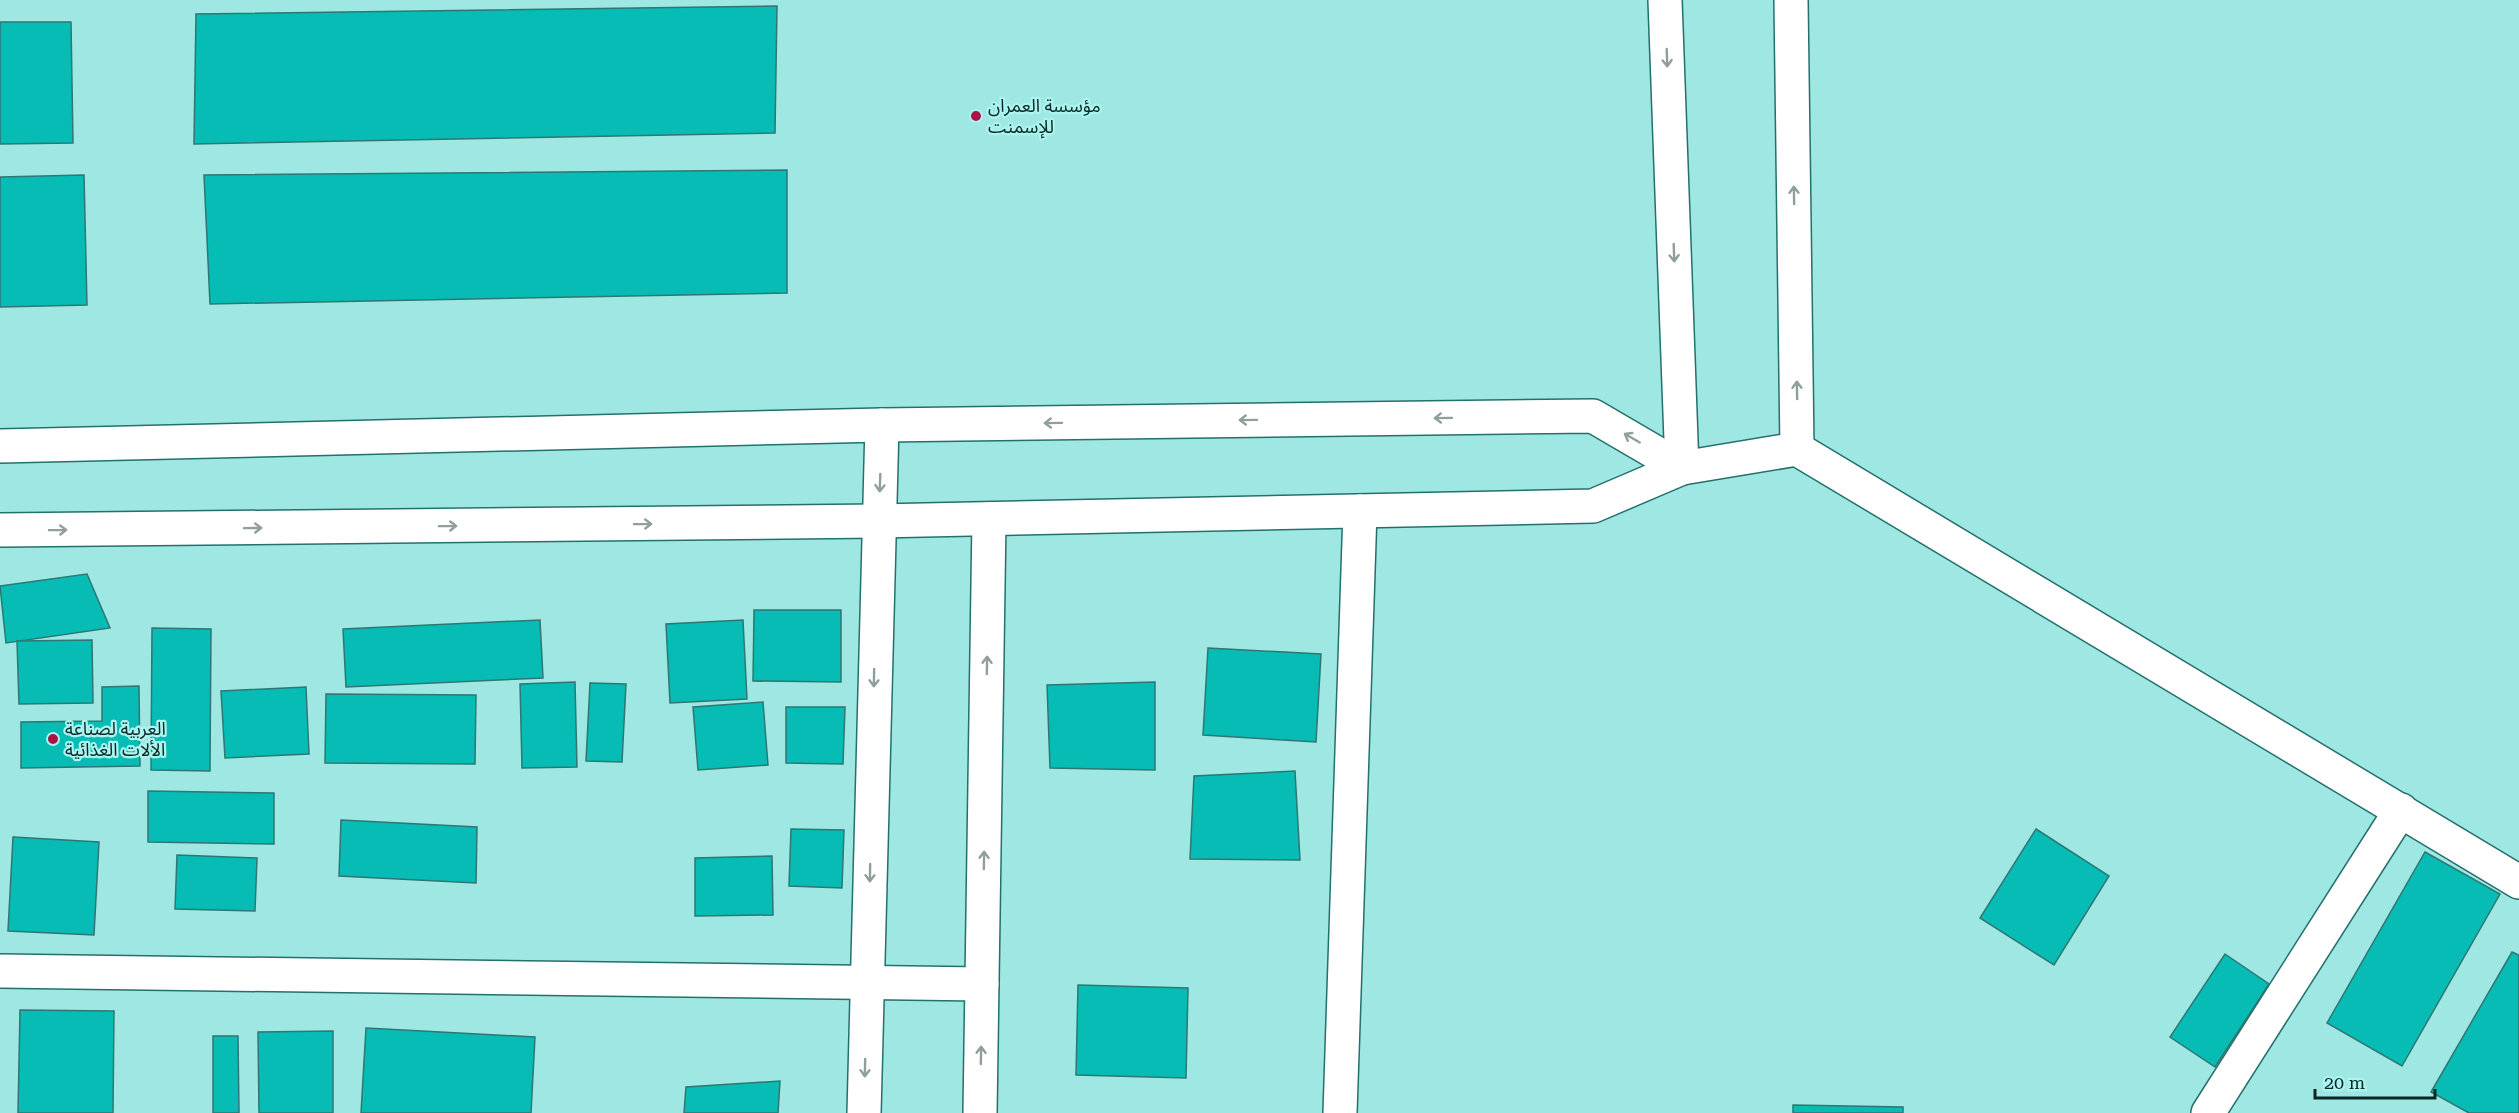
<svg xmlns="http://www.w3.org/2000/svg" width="2519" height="1113" viewBox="0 0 2519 1113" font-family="'Roboto Serif','Noto Sans Arabic',serif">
<rect width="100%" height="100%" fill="#9ee7e2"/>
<g fill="#06bcb5" stroke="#2e7773" stroke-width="1.5">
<path d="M 777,6 L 775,133 L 194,144 L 196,14 Z"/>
<path d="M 0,22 L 71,22 L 73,143 L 0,144 Z"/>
<path d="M 787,170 L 787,293 L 210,304 L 204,175 Z"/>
<path d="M 84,175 L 87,305 L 0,307 L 0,177 Z"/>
<path d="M 87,574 L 110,628 L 6,643 L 0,586 Z"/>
<path d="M 754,610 L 841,610 L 841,682 L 753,681 Z"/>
<path d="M 540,620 L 543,678 L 346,687 L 343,629 Z"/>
<path d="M 743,620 L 747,699 L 670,703 L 666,624 Z"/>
<path d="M 152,628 L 211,629 L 210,771 L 151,770 Z"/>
<path d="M 92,640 L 93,703 L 19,704 L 17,641 Z"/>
<path d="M 1208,648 L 1321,654 L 1316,742 L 1203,735 Z"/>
<path d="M 575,682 L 577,767 L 522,768 L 520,684 Z"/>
<path d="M 1155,682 L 1155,770 L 1050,768 L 1047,685 Z"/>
<path d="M 590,683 L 626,684 L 622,762 L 586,761 Z"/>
<path d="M 139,686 L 140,766 L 21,768 L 21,722 L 102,721 L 102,687 Z"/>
<path d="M 306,687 L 309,754 L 225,758 L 221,691 Z"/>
<path d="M 326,694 L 476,695 L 475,764 L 325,763 Z"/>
<path d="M 763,702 L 768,765 L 698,770 L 693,707 Z"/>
<path d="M 786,707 L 845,707 L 843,764 L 786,763 Z"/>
<path d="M 1295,771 L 1300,860 L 1190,859 L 1194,776 Z"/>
<path d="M 148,791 L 274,793 L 274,844 L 148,842 Z"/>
<path d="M 341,820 L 477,827 L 476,883 L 339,876 Z"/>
<path d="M 791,829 L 844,830 L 842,888 L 789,886 Z"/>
<path d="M 2036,829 L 2109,876 L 2054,965 L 1980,918 Z"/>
<path d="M 13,837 L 99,842 L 94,935 L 8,931 Z"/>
<path d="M 2425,852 L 2500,894 L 2402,1066 L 2327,1023 Z"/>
<path d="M 177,855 L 257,858 L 255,911 L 175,909 Z"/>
<path d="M 772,856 L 773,915 L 695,916 L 695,858 Z"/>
<path d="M 2512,952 L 2519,955 L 2519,1113 L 2469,1113 L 2431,1092 Z"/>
<path d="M 2225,954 L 2269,984 L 2215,1067 L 2170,1037 Z"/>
<path d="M 1078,985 L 1188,988 L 1186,1078 L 1076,1075 Z"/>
<path d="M 20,1010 L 114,1011 L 113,1113 L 18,1113 Z"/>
<path d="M 366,1028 L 535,1037 L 531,1113 L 361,1113 Z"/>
<path d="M 333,1031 L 333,1113 L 259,1113 L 258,1032 Z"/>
<path d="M 213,1036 L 238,1036 L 239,1113 L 213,1113 Z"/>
<path d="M 780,1081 L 778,1113 L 684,1113 L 686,1087 Z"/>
<path d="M 1793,1105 L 1903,1107 L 1903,1113 L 1793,1113 Z"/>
</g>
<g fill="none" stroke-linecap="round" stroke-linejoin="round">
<g stroke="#24706c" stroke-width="36">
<g id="street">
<path d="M 1665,0 L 1682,468"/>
<path d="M 1791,0 L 1797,449"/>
<path d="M 0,446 L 882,425 L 1593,416 L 1682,468"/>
<path d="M 0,530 L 878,521 L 1593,506 L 1682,468 L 1797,449 L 2519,882"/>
<path d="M 0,971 L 982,984"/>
<path d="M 864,1113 L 882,425"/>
<path d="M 980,1113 L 989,519"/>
<path d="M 1340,1113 L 1360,511"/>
<path d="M 2208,1113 L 2401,810"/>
</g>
</g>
<use href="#street" stroke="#fff" stroke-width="33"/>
</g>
<defs><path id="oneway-shaft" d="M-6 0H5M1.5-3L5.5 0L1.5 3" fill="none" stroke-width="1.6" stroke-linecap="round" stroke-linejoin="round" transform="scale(1.5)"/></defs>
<g stroke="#909e9d">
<use href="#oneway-shaft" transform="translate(1667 58) rotate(88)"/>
<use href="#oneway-shaft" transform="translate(1794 195) rotate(-91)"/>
<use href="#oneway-shaft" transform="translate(1674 253) rotate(88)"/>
<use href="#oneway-shaft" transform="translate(1797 390) rotate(-91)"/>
<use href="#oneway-shaft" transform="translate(1443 418) rotate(179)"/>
<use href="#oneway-shaft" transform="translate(1248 420) rotate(179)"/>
<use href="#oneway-shaft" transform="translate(1053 423) rotate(179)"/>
<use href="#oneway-shaft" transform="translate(1632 438) rotate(-150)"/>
<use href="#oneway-shaft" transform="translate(880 483) rotate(92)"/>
<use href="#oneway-shaft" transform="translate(643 524) rotate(-1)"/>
<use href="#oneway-shaft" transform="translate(448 526) rotate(-1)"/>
<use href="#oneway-shaft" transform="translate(253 528) rotate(-1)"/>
<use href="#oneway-shaft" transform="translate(58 530) rotate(-1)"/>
<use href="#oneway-shaft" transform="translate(987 665) rotate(-89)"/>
<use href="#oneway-shaft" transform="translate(874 678) rotate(91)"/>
<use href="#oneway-shaft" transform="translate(984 860) rotate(-89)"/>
<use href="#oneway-shaft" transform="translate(870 873) rotate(91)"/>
<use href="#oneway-shaft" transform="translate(981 1055) rotate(-89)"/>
<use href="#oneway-shaft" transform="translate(865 1068) rotate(91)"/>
</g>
<g fill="#a91345" stroke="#abf4ef" stroke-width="2">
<circle cx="976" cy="116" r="6"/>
<circle cx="53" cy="739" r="6"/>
</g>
<g text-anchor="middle" stroke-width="4.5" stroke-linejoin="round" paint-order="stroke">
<g font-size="18" fill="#082725" stroke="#abf4ef" text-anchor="start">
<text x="988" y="112">مؤسسة العمران<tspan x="988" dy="21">للإسمنت</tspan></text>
<text x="65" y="735">العربية لصناعة<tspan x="65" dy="21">الألات الغذائية</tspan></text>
</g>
</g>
<path d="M2315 1089v9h120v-9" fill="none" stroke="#082725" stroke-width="3"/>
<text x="2324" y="1089" font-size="18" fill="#082725" stroke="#abf4ef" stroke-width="4.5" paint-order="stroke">20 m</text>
</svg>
